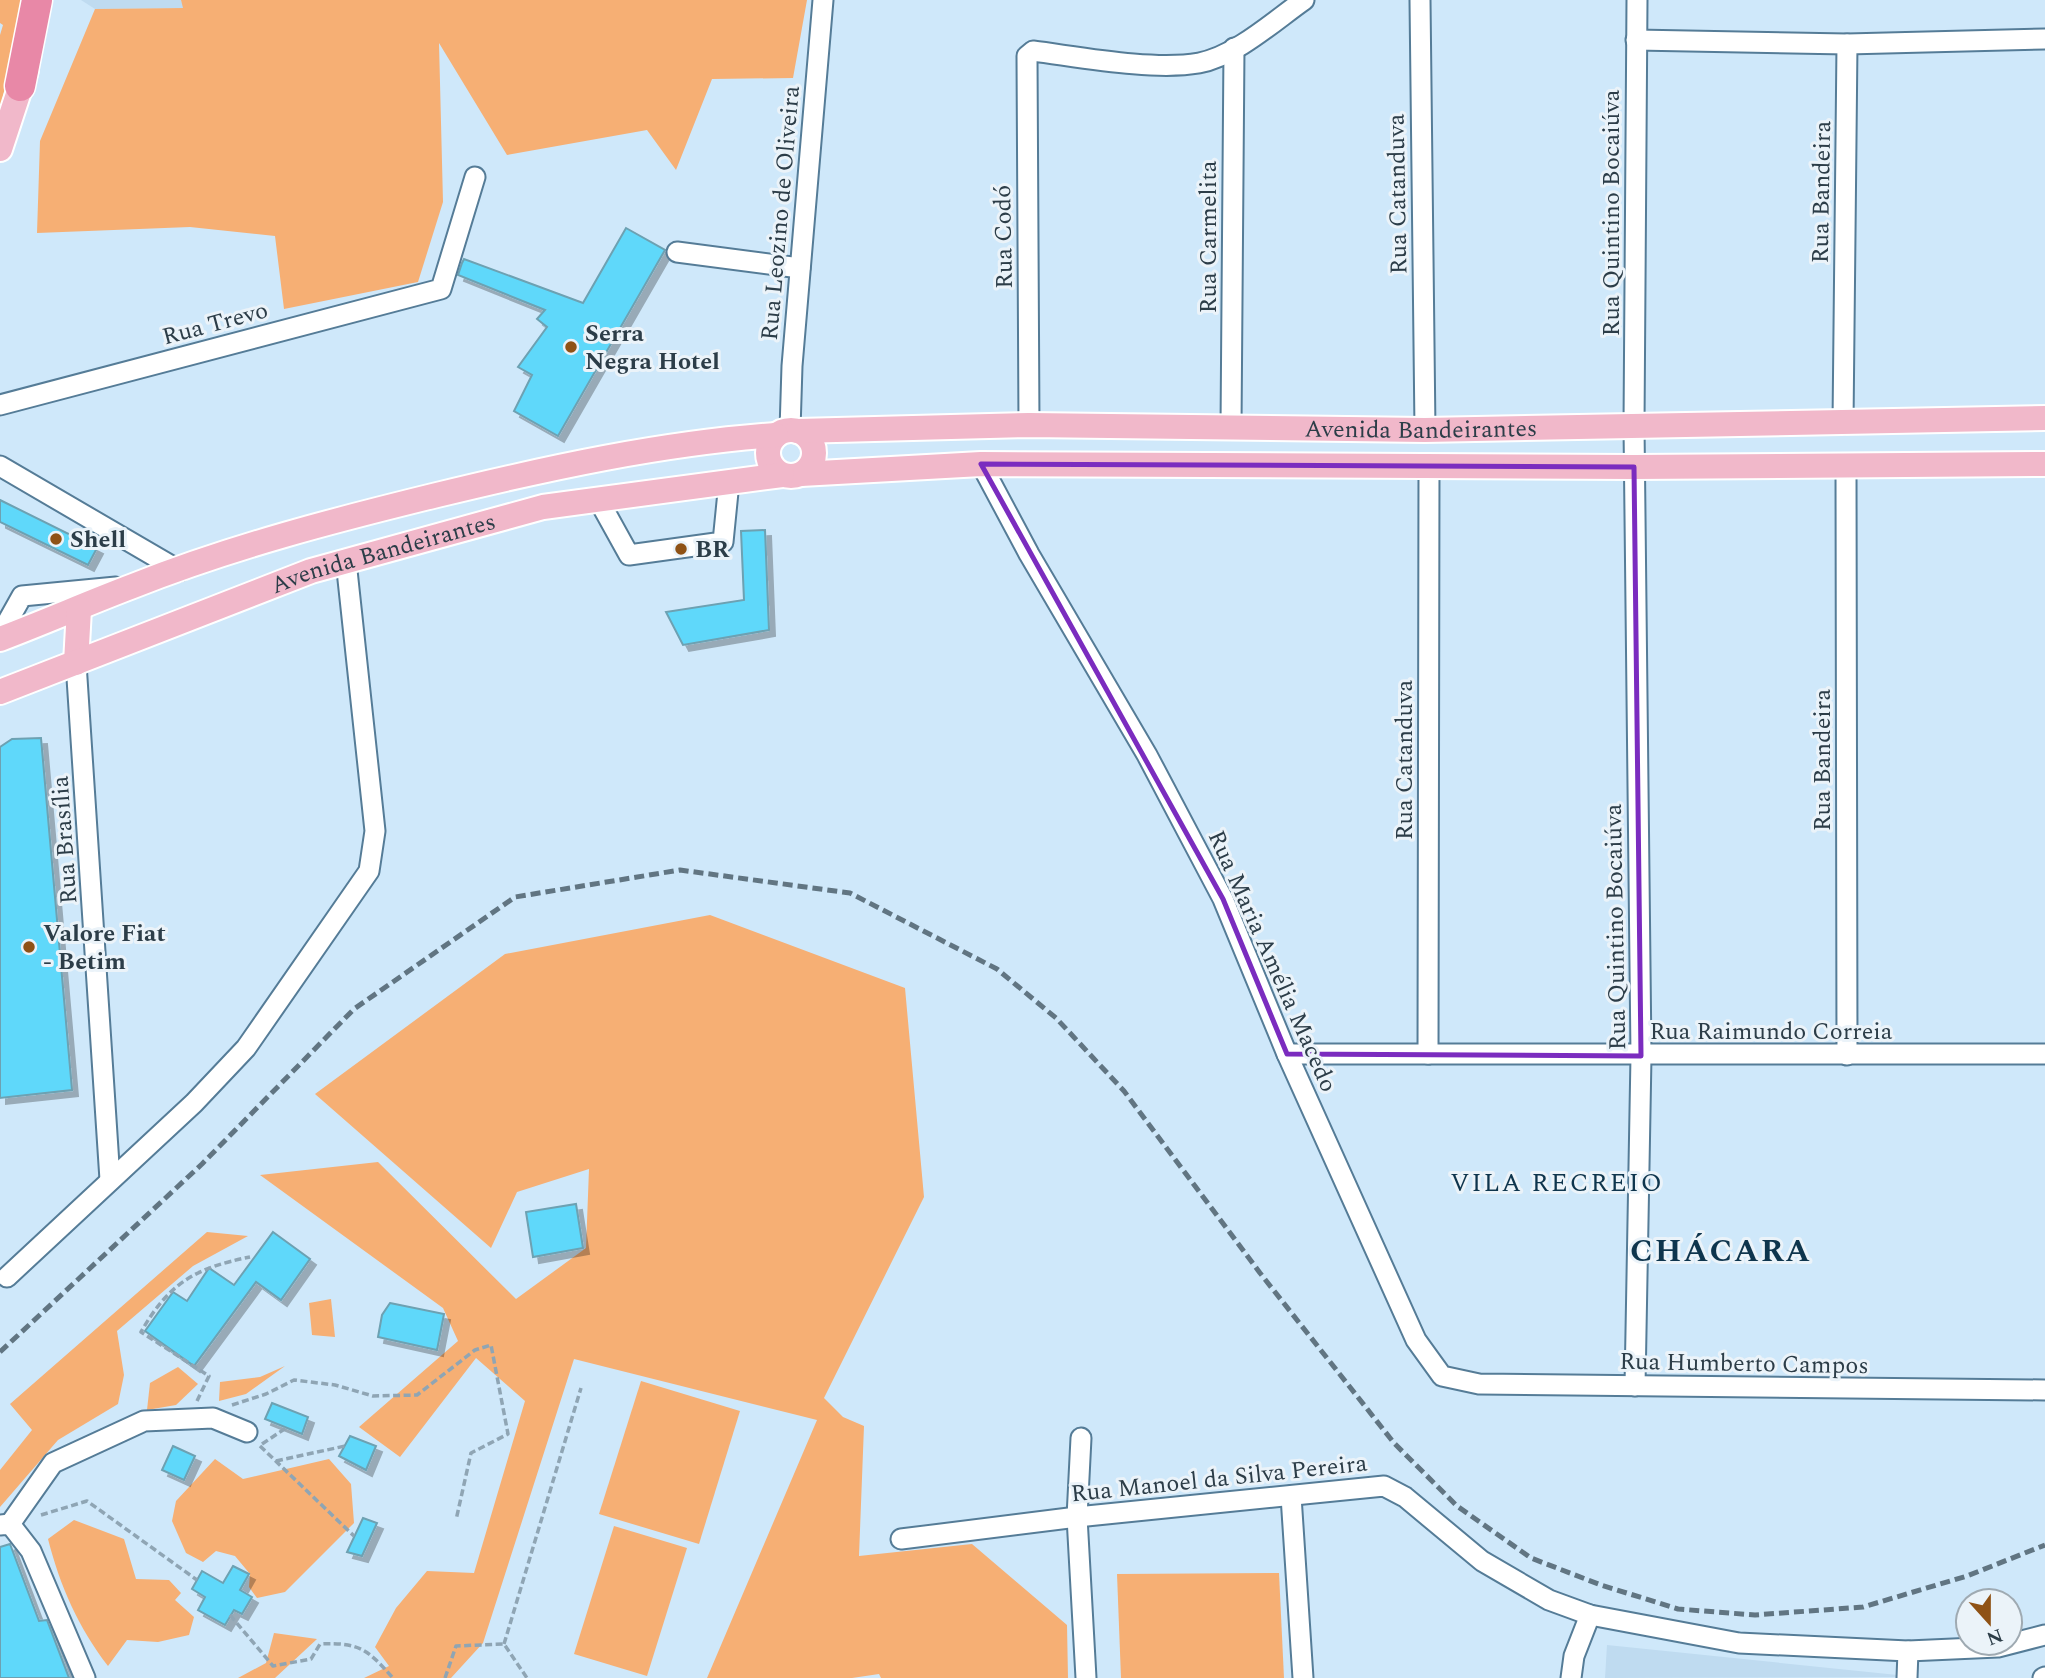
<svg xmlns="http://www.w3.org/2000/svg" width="2045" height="1678" viewBox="0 0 2045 1678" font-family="Spectral,serif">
<defs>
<filter id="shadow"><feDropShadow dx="6" dy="6" stdDeviation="0" flood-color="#0004"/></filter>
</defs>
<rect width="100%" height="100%" fill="#cfe8fa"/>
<g fill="#bfdbf0">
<path d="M 81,0 L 181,0 L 184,8 L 95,9 Z"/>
<path d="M 1607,1645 L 1917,1677 L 1605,1678 Z"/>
</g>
<g fill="#f6af74">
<path d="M 0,0 L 24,0 L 0,110 L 0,35 L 3,25 L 0,23 Z"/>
<path d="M 181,0 L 807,0 L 793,78 L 712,79 L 676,170 L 647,130 L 507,155 L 439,43 L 443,202 L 418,282 L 284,309 L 275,236 L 190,227 L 37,233 L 40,141 L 95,9 L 183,8 Z"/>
<path d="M 710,915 L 905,988 L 924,1197 L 824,1398 L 843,1417 L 864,1426 L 859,1556 L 972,1544 L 1067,1625 L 1068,1678 L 881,1678 L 879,1674 L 852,1678 L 707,1678 L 817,1420 L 574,1359 L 483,1643 L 451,1678 L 364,1678 L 389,1666 L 375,1647 L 396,1608 L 427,1571 L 474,1573 L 525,1401 L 476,1358 L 400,1457 L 359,1427 L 458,1341 L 443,1308 L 260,1175 L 378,1162 L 516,1299 L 586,1248 L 589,1169 L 517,1192 L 491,1248 L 315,1094 L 505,954 Z"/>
<path d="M 207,1232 L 248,1236 L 193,1266 L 117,1331 L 124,1375 L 118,1404 L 58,1440 L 0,1507 L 0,1470 L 32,1430 L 10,1404 Z"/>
<path d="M 331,1299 L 335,1337 L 312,1335 L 309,1303 Z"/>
<path d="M 285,1366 L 246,1394 L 219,1401 L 220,1382 L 260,1377 Z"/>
<path d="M 178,1367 L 198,1384 L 176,1405 L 147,1410 L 150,1383 Z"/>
<path d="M 641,1381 L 740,1411 L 699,1544 L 599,1514 Z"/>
<path d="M 215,1459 L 243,1479 L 329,1459 L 351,1484 L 354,1523 L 285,1592 L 257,1598 L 249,1587 L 250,1574 L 235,1556 L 216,1551 L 203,1562 L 186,1553 L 172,1521 L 176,1501 Z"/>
<path d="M 74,1520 L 124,1539 L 136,1579 L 169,1580 L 181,1593 L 175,1600 L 194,1617 L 189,1635 L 158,1642 L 127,1640 L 108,1666 C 78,1627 60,1586 48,1539 Z"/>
<path d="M 614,1526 L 687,1548 L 647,1676 L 574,1654 Z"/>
<path d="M 1279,1573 L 1284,1678 L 1121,1678 L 1117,1574 Z"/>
<path d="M 274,1633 L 317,1639 L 275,1678 L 238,1678 L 266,1663 Z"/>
</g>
<g fill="#5fd8fa" stroke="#6da1b2" stroke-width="2" filter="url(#shadow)">
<path d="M 626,228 L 665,250 L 558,436 L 514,411 L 532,375 L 518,367 L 547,327 L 537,319 L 545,310 L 458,275 L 462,263 L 464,259 L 583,303 Z"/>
<path d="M 0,500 L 97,548 L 88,565 L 0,522 Z"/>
<path d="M 765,530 L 769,630 L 683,645 L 666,612 L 744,600 L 741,531 Z"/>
<path d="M 41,738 L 72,1090 L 0,1098 L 0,747 L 12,739 Z"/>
<path d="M 576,1204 L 583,1248 L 533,1257 L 526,1212 Z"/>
<path d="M 273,1232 L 310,1259 L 281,1300 L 256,1282 L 194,1366 L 145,1331 L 173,1292 L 187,1301 L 209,1268 L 234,1285 Z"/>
<path d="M 390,1303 L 444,1314 L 437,1350 L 378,1337 L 382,1315 Z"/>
<path d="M 272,1403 L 308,1417 L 302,1434 L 265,1419 Z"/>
<path d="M 350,1436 L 376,1446 L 366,1470 L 339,1456 Z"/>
<path d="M 173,1446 L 195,1456 L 184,1480 L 162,1470 Z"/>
<path d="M 363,1518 L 377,1523 L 362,1556 L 347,1552 Z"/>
<path d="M 10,1544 L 39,1621 L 47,1620 L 69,1678 L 0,1678 L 0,1547 Z"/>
<path d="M 233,1566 L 249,1574 L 240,1590 L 252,1597 L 242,1614 L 234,1610 L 225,1625 L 198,1610 L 205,1597 L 192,1589 L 202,1571 L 223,1583 Z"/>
</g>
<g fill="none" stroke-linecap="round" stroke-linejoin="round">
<g stroke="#557c97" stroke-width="23">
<g id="minor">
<path d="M 1420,0 L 1425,430"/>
<path d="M 1636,40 L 1847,44 L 2045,39"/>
<path d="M 677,252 L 800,268"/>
<path d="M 0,405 L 441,289 L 475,177"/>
<path d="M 1843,424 L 1847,44"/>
<path d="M 1029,425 L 1027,56 L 1033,51 C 1080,57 1153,71 1199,63 C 1236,56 1274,21 1304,0"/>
<path d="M 1231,427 L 1234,48"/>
<path d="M 790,430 L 792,366 L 823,0"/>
<path d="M 981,464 L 1029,554 L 1147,755 L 1223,899 L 1287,1054 L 1416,1340 L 1442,1376 L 1479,1384 L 2045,1390"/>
<path d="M 1846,464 L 1847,1055"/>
<path d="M 0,466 L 180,571"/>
<path d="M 598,499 L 629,555 L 723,542 L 729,482"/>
<path d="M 0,635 L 22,596 L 116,587"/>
<path d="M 76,663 L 110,1180"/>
<path d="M 1287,1054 L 2045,1054"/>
<path d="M 1428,1054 L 1429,465"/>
<path d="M 7,1277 L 194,1103 L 246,1048 L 369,871 L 375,831 L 346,561"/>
<path d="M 1635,1386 L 1641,1056 L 1634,426 L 1637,0"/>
<path d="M 1081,1438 L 1077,1517 L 1086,1678"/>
<path d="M 1291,1496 L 1303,1678"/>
<path d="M 10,1524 L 53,1463 L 144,1421 L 213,1418 L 247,1432"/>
<path d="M 0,1525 L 10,1524 L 31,1551 L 85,1678"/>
<path d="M 901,1539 L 1077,1517 L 1384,1486 L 1405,1497 L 1482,1561 L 1549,1600 L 1590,1615 L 1739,1643 L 1908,1651 L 1998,1647 L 2045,1635"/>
<path d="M 1571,1678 L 1574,1656 L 1590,1615"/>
<path d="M 1907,1678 L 1908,1651"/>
<path d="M 2043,1678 L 2045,1677"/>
</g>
</g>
<g stroke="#fff" stroke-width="28">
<g id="major">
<path d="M 0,149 L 26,70"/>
<circle cx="791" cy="453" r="23"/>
<path id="s1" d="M 798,431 L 1029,425 L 1425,430 L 2045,418"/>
<path d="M 801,474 L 981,464 L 1634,467 L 2045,464"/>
<path d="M 0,639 C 45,622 88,603 133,586 C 231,547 335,520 437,495 C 548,468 662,443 776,435"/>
<path d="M 76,663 L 79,609"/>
<path id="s2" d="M 0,692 L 311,571 L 543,507 L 782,475"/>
</g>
</g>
<g stroke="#fff" stroke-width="33">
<path id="highway" d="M 20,86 L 37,0"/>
</g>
<g stroke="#8fa5b4" stroke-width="3.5" stroke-dasharray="7 3.5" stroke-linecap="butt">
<path d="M 197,1401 L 209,1376 L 141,1332 C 169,1283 195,1268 250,1257"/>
<path d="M 232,1405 L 266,1394 L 294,1380 L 335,1385 L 373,1396 L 417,1395 L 475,1350 L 491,1345 L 508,1434 L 471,1453 L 456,1520"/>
<path d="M 262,1444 L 286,1428"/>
<path d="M 260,1446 L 354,1536"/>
<path d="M 276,1461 L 345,1446"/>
<path d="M 41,1515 L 87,1501 L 197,1580"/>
<path d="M 230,1615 L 273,1666 L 311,1659 L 320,1644 C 360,1642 368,1650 393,1678"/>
<path d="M 504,1644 L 581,1388"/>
<path d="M 445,1678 L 456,1646 L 504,1644 L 527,1678"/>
</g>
<use href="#minor" stroke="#fff" stroke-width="19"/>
<use href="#major" stroke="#f1b8ca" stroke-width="24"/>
<use href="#highway" stroke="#e888a7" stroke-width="30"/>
<path stroke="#617582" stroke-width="5" stroke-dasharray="10 5" stroke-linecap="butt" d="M 0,1352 L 202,1164 L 354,1009 L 515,897 L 680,870 L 850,893 L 997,969 L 1056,1018 L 1124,1091 L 1260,1273 L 1394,1443 L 1457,1506 L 1531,1558 L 1601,1585 L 1678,1609 L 1755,1615 L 1863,1607 L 1967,1576 L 2045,1545"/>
</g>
<path fill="none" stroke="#7b2cbf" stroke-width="5" stroke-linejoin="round" d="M 981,464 L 1634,467 L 1641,1056 L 1287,1054 L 1223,899 Z"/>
<g fill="#8f5215" stroke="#ebf3f9" stroke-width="2.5">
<circle cx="571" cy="347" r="7"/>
<circle cx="56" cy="539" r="7"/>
<circle cx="681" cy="549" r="7"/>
<circle cx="29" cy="947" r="7"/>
</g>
<g text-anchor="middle" stroke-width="6" stroke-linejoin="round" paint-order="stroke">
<g font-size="24" fill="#2c3d48" stroke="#ebf3f9">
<text transform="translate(1821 192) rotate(-89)" y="8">Rua Bandeira</text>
<text transform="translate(1397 194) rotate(-91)" y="8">Rua Catanduva</text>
<text transform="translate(780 213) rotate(-85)" y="8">Rua Leozino de Oliveira</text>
<text transform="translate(1611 213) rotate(-90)" y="8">Rua Quintino Bocaiúva</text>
<text transform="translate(1003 237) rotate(-91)" y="8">Rua Codó</text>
<text transform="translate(1208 237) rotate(-90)" y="8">Rua Carmelita</text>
<text transform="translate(215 323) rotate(-15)" y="8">Rua Trevo</text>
<text dy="8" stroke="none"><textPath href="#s1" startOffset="623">Avenida Bandeirantes</textPath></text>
<text dy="8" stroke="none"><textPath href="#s2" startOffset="408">Avenida Bandeirantes</textPath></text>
<text transform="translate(1404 760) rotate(-90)" y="8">Rua Catanduva</text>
<text transform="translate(1822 760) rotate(-90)" y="8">Rua Bandeira</text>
<text transform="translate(64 840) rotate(-94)" y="8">Rua Brasília</text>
<text transform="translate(1615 927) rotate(-91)" y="8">Rua Quintino Bocaiúva</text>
<text transform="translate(1273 961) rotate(66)" y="8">Rua Maria Amélia Macedo</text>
<text x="1771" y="1039">Rua Raimundo Correia</text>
<text transform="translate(1744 1363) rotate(1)" y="8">Rua Humberto Campos</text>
<text transform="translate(1219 1478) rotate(-6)" y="8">Rua Manoel da Silva Pereira</text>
</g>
<g font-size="24" font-weight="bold" fill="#2c3d48" stroke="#ebf3f9" text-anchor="start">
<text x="585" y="341">Serra<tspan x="585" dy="28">Negra Hotel</tspan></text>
<text x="70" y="547">Shell</text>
<text x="695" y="557">BR</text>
<text x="43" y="941">Valore Fiat<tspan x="43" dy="28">- Betim</tspan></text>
</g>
<g font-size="26" letter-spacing="2" fill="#0e354d" stroke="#ebf3f9">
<text x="1557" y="1191">VILA RECREIO</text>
</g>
<g font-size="32" font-weight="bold" letter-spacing="2" fill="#0e354d" stroke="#ebf3f9">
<text x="1721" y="1261">CHÁCARA</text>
</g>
</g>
<g transform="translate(1989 1622) rotate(159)"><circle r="33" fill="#ebf3f9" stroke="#9faab2" stroke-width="2"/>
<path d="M0-5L12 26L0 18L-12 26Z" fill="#8f5215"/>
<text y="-10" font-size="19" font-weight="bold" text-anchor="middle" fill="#2c3d48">N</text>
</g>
</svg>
